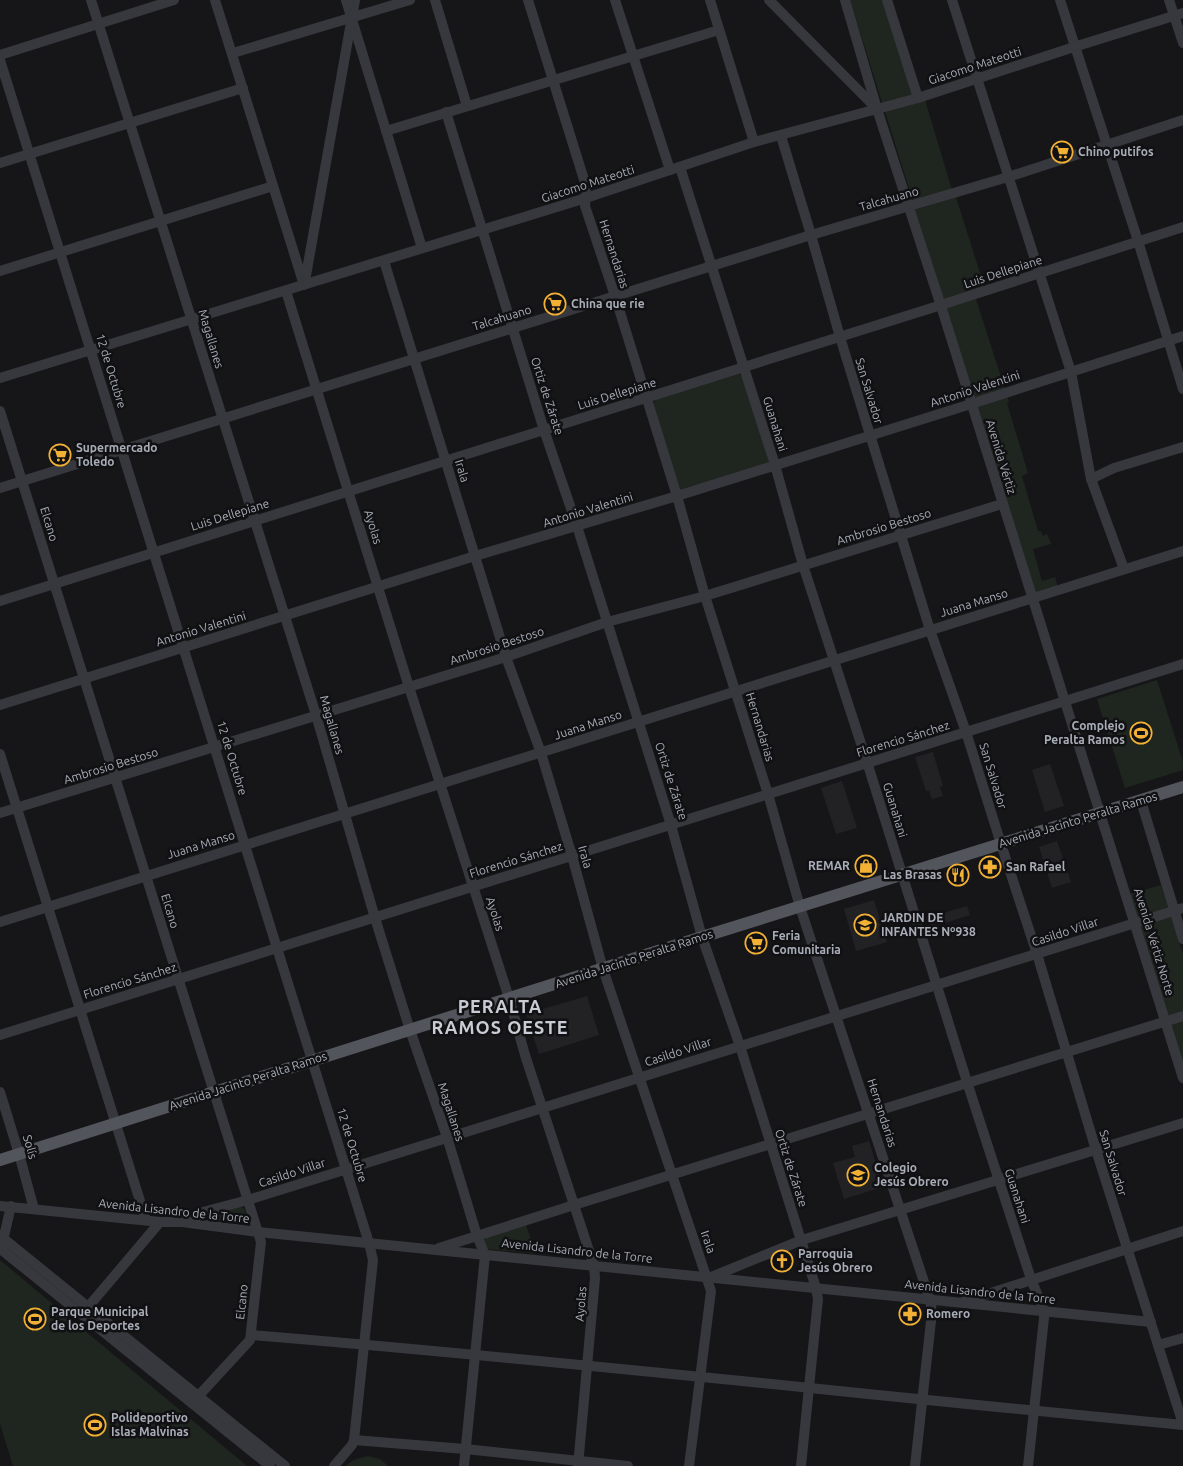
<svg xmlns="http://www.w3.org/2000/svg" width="1183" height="1466" viewBox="0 0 1183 1466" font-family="Ubuntu,sans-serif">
<rect width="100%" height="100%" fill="#161618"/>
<g fill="#222225">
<path d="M 933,752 L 943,786 L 940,787 L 943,796 L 932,799 L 929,791 L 926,791 L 915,757 Z"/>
<path d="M 1050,764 L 1064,806 L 1045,812 L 1032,770 Z"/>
<path d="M 842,781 L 857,828 L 836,834 L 821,788 Z"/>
<path d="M 1057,841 L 1071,882 L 1052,888 L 1039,847 Z"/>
<path d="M 874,900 L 887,942 L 856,951 L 844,909 Z"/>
<path d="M 967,906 L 970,915 L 929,928 L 926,918 Z"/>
<path d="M 587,996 L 599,1035 L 539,1054 L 526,1014 Z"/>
<path d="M 869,1141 L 883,1187 L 844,1199 L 833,1163 L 855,1157 L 852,1146 Z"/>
</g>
<g fill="#1e261f">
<path d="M 850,0 L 883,0 L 915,102 L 925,100 L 952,190 L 913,201 Z"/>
<path d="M 956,197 L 985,289 L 944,301 L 915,210 Z"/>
<path d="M 976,299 L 1009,402 L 1007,403 L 1028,473 L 1022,476 L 1038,531 L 1041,531 L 1043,536 L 1047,534 L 1051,544 L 1033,549 L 1042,581 L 1055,577 L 1058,587 L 1036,594 L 946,308 Z"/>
<path d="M 739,374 L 744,377 L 769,463 L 680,490 L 653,404 L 656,399 Z"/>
<path d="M 1157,680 L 1183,762 L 1183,770 L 1125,788 L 1097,699 Z"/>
<path d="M 1161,885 L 1183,954 L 1183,1065 L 1130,894 Z"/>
<path d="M 238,1206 L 245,1209 L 247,1223 L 206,1219 L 208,1216 Z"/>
<path d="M 526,1225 L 536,1254 L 488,1249 L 483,1242 L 486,1237 Z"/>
<path d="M 0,1260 L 247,1466 L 13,1466 L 0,1424 Z"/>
<path d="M 368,1456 L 380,1459 L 388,1466 L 346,1466 C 352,1459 360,1458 368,1456 Z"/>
</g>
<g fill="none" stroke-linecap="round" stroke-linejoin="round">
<g stroke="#37383d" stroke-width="10">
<path d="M 91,0 L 316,715 L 375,918 L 410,1030 L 447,1137 L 477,1236 L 485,1255 L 464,1466"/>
<path d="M 215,0 L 304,285"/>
<path d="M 346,0 L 422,248"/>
<path d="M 435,0 L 467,106"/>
<path d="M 528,0 L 586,186 L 585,206 L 615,296 L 677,496 L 705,596 L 768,794 L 800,907 L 930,1300 L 932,1312 L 915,1466"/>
<path d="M 615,0 L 670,170"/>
<path d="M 710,0 L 754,142"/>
<path d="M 769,0 L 876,108"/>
<path d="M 845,0 L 877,109 L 941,306 L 1183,1078"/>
<path d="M 887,0 L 918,98"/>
<path d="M 952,0 L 1071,372 L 1091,479 L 1124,569"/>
<path d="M 1060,0 L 1138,241 L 1183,389"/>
<path d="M 1169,0 L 1183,43"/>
<path d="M 233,53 L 410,0"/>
<path d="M 0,55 L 174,0"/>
<path d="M 0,60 L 369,1243 L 373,1260 L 354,1440 L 352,1445 L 334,1466"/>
<path d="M 446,112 L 544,430 L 577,526 L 671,825 L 702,937 L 740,1046 L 816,1288 L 818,1299 L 801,1466"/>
<path d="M 386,131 L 719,30"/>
<path d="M 781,136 L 811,235 L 840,337 L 930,630 L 966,732 L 1001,844 L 1037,954 L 1096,1150 L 1183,1424"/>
<path d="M 0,163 L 243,88"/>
<path d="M 680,167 L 775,465 L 803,565 L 867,762 L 967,1082 L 1031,1279 L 1044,1311 L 1044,1318 L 1028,1466"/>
<path d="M 384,261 L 506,657 L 541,753 L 572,856 L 603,969 L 711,1291 L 689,1466"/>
<path d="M 0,271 L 273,186"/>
<path d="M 305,281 L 355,0"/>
<path d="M 286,291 L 409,687 L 509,998 L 525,1055 L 594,1266 L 595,1278 L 578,1466"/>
<path d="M 0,378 L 586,198 L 754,142 L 918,98 L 1074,47 L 1183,13"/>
<path d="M 0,411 L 261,1242 L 250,1340 L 192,1403"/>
<path d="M 1091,479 L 1114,468 L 1183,447"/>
<path d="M 0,488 L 811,235 L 1008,177 L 1183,120"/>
<path d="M 0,601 L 938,306 L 1183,227"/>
<path d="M 0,705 L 475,556 L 677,496 L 971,404 L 1183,336"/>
<path d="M 0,754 L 146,1220"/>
<path d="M 1141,801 L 1183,939"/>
<path d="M 0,813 L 506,657 L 607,622 L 705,596 L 1002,504"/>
<path d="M 0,922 L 1183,551"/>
<path d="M 0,1035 L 1183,664"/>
<path d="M 0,1092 L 19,1154 L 34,1209"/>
<path d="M 0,1206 L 160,1222 L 182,1222 L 258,1232 L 1151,1322"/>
<path d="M 11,1206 L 2,1245 L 3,1251 L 270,1466"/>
<path d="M 182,1222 L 199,1213 L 248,1200 L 1183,908"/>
<path d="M 4,1239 L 285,1466"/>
<path d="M 439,1248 L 574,1205 L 1183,1016"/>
<path d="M 711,1277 L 802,1240 L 1183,1123"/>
<path d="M 963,1302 L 1183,1231"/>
<path d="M 83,1313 L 160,1222"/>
<path d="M 251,1335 C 562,1360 872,1396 1183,1425"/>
<path d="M 1158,1345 L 1183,1338"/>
<path d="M 354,1440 L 465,1449 L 628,1466"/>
</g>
<path stroke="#53555c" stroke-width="12" d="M 0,1160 L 702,937 L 1183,787"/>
</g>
<defs>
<g id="supermarket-ring" transform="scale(1.125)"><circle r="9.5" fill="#111113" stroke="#f2b134" stroke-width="1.5"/><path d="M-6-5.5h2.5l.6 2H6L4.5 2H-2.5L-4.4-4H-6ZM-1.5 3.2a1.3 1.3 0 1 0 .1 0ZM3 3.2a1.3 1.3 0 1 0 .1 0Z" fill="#f2b134"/></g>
<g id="stadium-ring" transform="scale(1.125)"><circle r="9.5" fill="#111113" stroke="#f2b134" stroke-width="1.5"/><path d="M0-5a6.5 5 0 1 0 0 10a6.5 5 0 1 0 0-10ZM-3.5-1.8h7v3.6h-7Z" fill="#f2b134"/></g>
<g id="shop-ring" transform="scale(1.125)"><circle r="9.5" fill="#111113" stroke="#f2b134" stroke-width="1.5"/><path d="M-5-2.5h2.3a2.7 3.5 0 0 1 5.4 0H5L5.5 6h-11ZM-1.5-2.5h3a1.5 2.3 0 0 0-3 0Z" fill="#f2b134"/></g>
<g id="pharmacy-ring" transform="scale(1.125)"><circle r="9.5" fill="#111113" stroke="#f2b134" stroke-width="1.5"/><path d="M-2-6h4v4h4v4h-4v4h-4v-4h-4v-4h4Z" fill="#f2b134"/></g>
<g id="restaurant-ring" transform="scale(1.125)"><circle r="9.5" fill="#111113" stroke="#f2b134" stroke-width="1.5"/><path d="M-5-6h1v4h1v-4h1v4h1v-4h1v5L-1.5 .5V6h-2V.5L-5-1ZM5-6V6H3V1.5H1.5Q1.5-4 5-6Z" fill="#f2b134"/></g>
<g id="school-ring" transform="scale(1.125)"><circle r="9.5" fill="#111113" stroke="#f2b134" stroke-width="1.5"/><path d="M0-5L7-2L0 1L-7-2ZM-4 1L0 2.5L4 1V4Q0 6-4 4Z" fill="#f2b134"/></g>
<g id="church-ring" transform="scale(1.125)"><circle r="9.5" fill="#111113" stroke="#f2b134" stroke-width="1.5"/><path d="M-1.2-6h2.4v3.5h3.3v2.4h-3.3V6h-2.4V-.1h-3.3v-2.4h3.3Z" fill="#f2b134"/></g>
</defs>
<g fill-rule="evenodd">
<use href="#supermarket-ring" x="1062" y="152"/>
<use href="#supermarket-ring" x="555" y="304"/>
<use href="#supermarket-ring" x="60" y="455"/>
<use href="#stadium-ring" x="1141" y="733"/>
<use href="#shop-ring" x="866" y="866"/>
<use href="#pharmacy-ring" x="990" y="867"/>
<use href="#restaurant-ring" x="958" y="875"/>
<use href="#school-ring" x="865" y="925"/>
<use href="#supermarket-ring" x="756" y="943"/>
<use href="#school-ring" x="858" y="1175"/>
<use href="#church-ring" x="782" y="1261"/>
<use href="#pharmacy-ring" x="910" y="1314"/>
<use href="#stadium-ring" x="35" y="1319"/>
<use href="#stadium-ring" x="95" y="1425"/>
</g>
<g text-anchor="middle" stroke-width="5" stroke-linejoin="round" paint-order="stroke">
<g font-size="12" fill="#a8adb8" stroke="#111113">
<text transform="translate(975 66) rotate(-18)" y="4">Giacomo Mateotti</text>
<text transform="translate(588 184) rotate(-18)" y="4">Giacomo Mateotti</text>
<text transform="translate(889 199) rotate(-16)" y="4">Talcahuano</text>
<text transform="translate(614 254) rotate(72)" y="4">Hernandarias</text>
<text transform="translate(1003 272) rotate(-18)" y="4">Luis Dellepiane</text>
<text transform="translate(502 318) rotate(-17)" y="4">Talcahuano</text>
<text transform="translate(211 339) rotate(73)" y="4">Magallanes</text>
<text transform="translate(111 371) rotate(73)" y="4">12 de Octubre</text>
<text transform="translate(975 389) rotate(-18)" y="4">Antonio Valentini</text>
<text transform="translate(869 391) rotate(73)" y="4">San Salvador</text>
<text transform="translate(617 394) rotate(-17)" y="4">Luis Dellepiane</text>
<text transform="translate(547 396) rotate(72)" y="4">Ortiz de Zárate</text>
<text transform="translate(775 424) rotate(73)" y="4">Guanahani</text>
<text transform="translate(1001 457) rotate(73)" y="4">Avenida Vértiz</text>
<text transform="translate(462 471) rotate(73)" y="4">Irala</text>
<text transform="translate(588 510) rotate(-17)" y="4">Antonio Valentini</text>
<text transform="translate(230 515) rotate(-17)" y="4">Luis Dellepiane</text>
<text transform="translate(49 524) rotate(73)" y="4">Elcano</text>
<text transform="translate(373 527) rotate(73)" y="4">Ayolas</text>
<text transform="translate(884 527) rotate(-17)" y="4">Ambrosio Bestoso</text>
<text transform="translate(974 603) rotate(-17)" y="4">Juana Manso</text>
<text transform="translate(201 629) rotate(-17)" y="4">Antonio Valentini</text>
<text transform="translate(497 646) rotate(-18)" y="4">Ambrosio Bestoso</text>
<text transform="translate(332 725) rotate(74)" y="4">Magallanes</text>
<text transform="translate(588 725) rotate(-18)" y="4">Juana Manso</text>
<text transform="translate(760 727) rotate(73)" y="4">Hernandarias</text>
<text transform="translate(903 739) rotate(-17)" y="4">Florencio Sánchez</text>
<text transform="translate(232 758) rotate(73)" y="4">12 de Octubre</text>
<text transform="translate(111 766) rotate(-17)" y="4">Ambrosio Bestoso</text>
<text transform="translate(993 776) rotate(73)" y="4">San Salvador</text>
<text transform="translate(671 781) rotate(72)" y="4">Ortiz de Zárate</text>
<text transform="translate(895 810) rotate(73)" y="4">Guanahani</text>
<text transform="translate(1078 820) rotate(-17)" y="4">Avenida Jacinto Peralta Ramos</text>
<text transform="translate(201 845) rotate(-17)" y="4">Juana Manso</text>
<text transform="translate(585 857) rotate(74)" y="4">Irala</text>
<text transform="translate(516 860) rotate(-17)" y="4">Florencio Sánchez</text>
<text transform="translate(170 911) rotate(73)" y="4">Elcano</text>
<text transform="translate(495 914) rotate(72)" y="4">Ayolas</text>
<text transform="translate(1065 932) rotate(-18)" y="4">Casildo Villar</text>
<text transform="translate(1154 942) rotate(73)" y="4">Avenida Vértiz Norte</text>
<text transform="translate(634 959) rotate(-18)" y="4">Avenida Jacinto Peralta Ramos</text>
<text transform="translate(130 981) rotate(-17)" y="4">Florencio Sánchez</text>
<text transform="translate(678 1052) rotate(-18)" y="4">Casildo Villar</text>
<text transform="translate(248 1081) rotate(-18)" y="4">Avenida Jacinto Peralta Ramos</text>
<text transform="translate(451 1112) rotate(72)" y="4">Magallanes</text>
<text transform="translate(882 1113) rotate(72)" y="4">Hernandarias</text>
<text transform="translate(352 1145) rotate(73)" y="4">12 de Octubre</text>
<text transform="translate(30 1147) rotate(74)" y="4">Solís</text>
<text transform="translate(1113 1163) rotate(73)" y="4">San Salvador</text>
<text transform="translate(791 1168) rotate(72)" y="4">Ortiz de Zárate</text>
<text transform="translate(292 1173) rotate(-18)" y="4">Casildo Villar</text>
<text transform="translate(1017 1196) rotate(72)" y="4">Guanahani</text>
<text transform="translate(174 1211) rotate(6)" y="4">Avenida Lisandro de la Torre</text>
<text transform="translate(708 1242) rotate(71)" y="4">Irala</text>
<text transform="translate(577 1251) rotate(6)" y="4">Avenida Lisandro de la Torre</text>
<text transform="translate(980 1292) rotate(6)" y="4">Avenida Lisandro de la Torre</text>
<text transform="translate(242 1302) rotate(-84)" y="4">Elcano</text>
<text transform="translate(581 1304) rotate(-85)" y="4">Ayolas</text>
</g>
<g font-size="12" font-weight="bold" fill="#a8adb8" stroke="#111113" text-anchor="start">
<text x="1078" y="156">Chino putifos</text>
<text x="571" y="308">China que rie</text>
<text x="76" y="452">Supermercado<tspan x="76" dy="14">Toledo</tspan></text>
<text x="1125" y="730" text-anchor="end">Complejo<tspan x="1125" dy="14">Peralta Ramos</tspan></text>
<text x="850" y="870" text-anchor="end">REMAR</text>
<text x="1006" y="871">San Rafael</text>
<text x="942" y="879" text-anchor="end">Las Brasas</text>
<text x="881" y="922">JARDIN DE<tspan x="881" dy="14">INFANTES Nº938</tspan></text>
<text x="772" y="940">Feria<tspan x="772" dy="14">Comunitaria</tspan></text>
<text x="874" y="1172">Colegio<tspan x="874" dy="14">Jesús Obrero</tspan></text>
<text x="798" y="1258">Parroquia<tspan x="798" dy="14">Jesús Obrero</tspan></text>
<text x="51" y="1316">Parque Municipal<tspan x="51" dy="14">de los Deportes</tspan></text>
<text x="926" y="1318">Romero</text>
<text x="111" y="1422">Polideportivo<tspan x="111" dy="14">Islas Malvinas</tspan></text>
</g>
<g font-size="18" font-weight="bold" letter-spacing="1" fill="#c9ccd4" stroke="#111113">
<text x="500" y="1013">PERALTA<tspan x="500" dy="21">RAMOS OESTE</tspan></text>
</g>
</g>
</svg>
